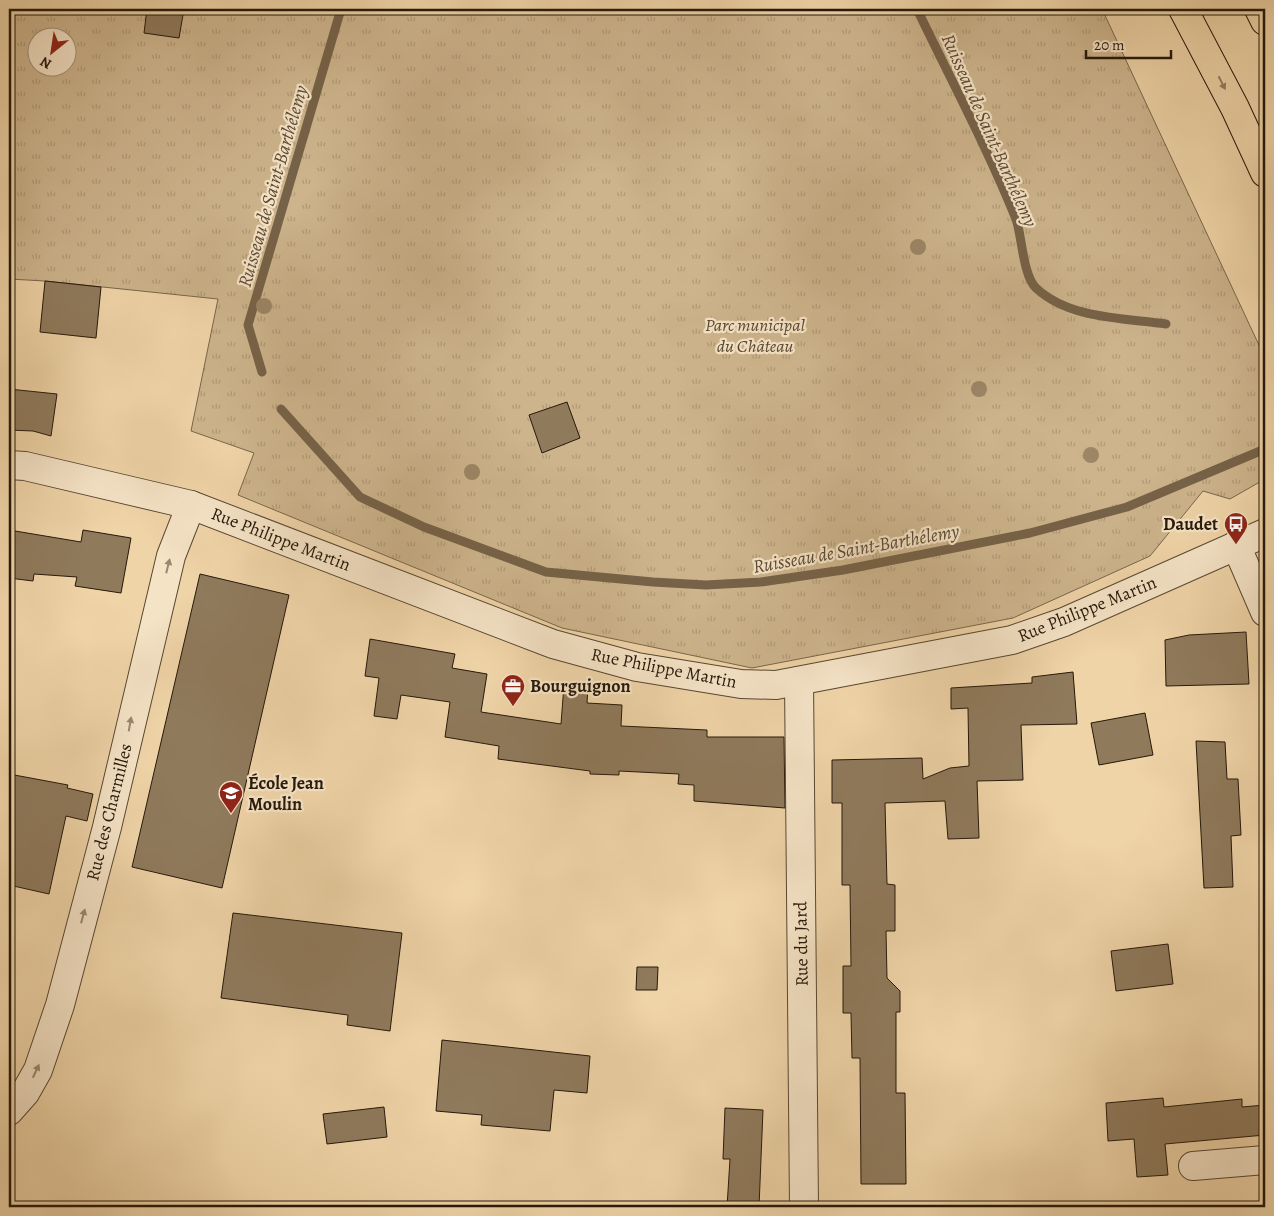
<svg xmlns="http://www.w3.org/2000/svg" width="1274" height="1216" viewBox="0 0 1274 1216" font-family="Alegreya,serif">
<defs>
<pattern id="park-tufts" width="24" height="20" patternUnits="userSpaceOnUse" patternTransform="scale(1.25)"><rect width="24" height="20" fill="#cdb48c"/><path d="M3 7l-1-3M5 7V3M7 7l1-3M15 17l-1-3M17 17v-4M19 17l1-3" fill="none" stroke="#b09a77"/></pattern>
</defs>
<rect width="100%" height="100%" fill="#efd4a7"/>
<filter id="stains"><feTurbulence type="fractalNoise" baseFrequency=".004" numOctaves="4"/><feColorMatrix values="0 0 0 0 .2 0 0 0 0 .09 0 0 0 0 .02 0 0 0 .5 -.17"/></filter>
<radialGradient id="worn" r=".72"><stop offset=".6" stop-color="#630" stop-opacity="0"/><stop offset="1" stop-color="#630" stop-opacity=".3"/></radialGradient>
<path fill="url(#park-tufts)" stroke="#7a664b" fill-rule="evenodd" d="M 9,9 L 1102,9 L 1265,358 L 1265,479 L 1230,499 L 1203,491 L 1150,556 L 1013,618 L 752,668 L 562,628 L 238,495 L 254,453 L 191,431 L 218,299 L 45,281 L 9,279 ZM 38,38 L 68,38 L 68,68 L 38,68 Z"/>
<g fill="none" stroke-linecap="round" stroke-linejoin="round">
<g stroke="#766248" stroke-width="9">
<path d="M 917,9 C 950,78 987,147 1016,219 C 1022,236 1023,276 1036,288 C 1069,319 1123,318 1166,324"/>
<path d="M 262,372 L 248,325 L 341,9"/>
<path d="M 281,409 L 360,497 L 424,527 L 546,572 L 653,582 L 706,585 L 761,582 L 843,570 L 1030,533 L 1127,507 L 1265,449"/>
</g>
</g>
<g fill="#8f7a5c" stroke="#26180a">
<path d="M 147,9 L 184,9 L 179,38 L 144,33 Z"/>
<path d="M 45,281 L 101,287 L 96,338 L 40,332 Z"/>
<path d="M 9,389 L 57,394 L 51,436 L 33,431 L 9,430 Z"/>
<path d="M 567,402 L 580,438 L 542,453 L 529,415 Z"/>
<path d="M 9,530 L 81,542 L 83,530 L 131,538 L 121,593 L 75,586 L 77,577 L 34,574 L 33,581 L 9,578 Z"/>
<path d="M 200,574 L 289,595 L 222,888 L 132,867 Z"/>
<path d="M 1246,632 L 1249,684 L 1166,686 L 1165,640 L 1189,635 Z"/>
<path d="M 370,639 L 455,654 L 452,668 L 487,674 L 481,712 L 561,724 L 564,685 L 588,687 L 587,703 L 622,705 L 621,726 L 707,730 L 707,737 L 784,737 L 785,808 L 694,801 L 694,785 L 678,784 L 679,774 L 619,771 L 619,775 L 590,774 L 590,771 L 498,759 L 499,746 L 445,737 L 450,702 L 401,695 L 397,719 L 374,716 L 379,678 L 365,676 Z"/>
<path d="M 1073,672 L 1077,724 L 1021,725 L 1023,780 L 977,781 L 979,838 L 948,839 L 945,801 L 885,803 L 887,884 L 895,885 L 895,931 L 886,931 L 887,978 L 900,991 L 900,1012 L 896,1012 L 896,1093 L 905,1093 L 906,1184 L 861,1184 L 860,1058 L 852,1058 L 851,1013 L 843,1013 L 843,966 L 851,966 L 850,885 L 842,885 L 842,803 L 832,803 L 832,760 L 922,758 L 923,779 L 950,768 L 969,766 L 968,708 L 951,709 L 951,688 L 1032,683 L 1032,677 Z"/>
<path d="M 1145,713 L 1153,755 L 1099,765 L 1091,723 Z"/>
<path d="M 1196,741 L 1225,742 L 1227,779 L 1238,779 L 1241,835 L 1231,836 L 1233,887 L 1204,888 Z"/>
<path d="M 9,774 L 68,785 L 67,788 L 93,794 L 87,821 L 66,816 L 49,894 L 9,885 Z"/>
<path d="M 233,913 L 402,933 L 390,1031 L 347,1025 L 348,1015 L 221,998 Z"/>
<path d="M 1168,944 L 1173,984 L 1116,991 L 1111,951 Z"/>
<path d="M 637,967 L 658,967 L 657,990 L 636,990 Z"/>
<path d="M 442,1040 L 590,1056 L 587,1093 L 554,1090 L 550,1131 L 481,1125 L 482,1115 L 436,1111 Z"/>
<path d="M 1163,1098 L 1164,1107 L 1242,1099 L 1242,1107 L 1265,1105 L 1265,1135 L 1165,1144 L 1168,1175 L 1137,1177 L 1134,1139 L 1108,1141 L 1106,1103 Z"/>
<path d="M 384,1107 L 387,1137 L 327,1144 L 323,1114 Z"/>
<path d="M 725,1108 L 763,1110 L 759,1207 L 727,1207 L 730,1159 L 723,1159 Z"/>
</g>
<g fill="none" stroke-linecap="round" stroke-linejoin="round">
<g stroke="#584731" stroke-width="30">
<g id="minor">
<path d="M 9,465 L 25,466 L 191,505 L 553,644 L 637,667 L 741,684 L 776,685 L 1012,640 L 1064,622 L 1265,533"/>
<path d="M 1236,545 L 1265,612"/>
<path d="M 799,681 L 804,1207"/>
<path d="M 9,1111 L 25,1093 L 38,1070 L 60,1005 L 107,827 L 171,556 L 191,505"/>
<path d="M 1193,1166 L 1265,1160"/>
</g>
</g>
<g stroke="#26180a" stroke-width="30">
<g id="highway">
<path d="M 1183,9 L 1235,108 L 1265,173"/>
<path d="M 1259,9 L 1265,21"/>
</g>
</g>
<use href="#minor" stroke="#f5e3c6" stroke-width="28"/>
<use href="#highway" stroke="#efd4a7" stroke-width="28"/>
</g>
<g fill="#9c8666">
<circle cx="918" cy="247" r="8"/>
<circle cx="264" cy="306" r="8"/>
<circle cx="979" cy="389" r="8"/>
<circle cx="1091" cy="455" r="8"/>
<circle cx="472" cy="472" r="8"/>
</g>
<defs><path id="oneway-solid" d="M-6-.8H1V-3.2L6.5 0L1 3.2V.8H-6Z" transform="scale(1.25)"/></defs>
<use fill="#957f60" href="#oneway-solid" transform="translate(1222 83) rotate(63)"/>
<g fill="#988871">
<use href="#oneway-solid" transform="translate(168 566) rotate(-76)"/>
<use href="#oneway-solid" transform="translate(130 724) rotate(-80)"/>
<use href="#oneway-solid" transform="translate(83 916) rotate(-75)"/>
<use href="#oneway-solid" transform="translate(36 1071) rotate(-65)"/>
</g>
<defs>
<g id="bus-pin" transform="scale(1.25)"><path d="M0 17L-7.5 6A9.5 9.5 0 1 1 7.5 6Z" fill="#8f2418" stroke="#f5e3c6"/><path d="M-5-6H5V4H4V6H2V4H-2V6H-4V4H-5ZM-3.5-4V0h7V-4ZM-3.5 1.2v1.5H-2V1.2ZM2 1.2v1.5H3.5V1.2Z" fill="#fff"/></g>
<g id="office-pin" transform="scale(1.25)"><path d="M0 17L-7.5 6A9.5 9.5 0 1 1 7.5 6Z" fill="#8f2418" stroke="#f5e3c6"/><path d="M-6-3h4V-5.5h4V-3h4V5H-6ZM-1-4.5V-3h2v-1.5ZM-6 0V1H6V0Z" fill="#fff"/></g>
<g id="school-pin" transform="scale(1.25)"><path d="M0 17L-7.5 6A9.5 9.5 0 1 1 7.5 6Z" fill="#8f2418" stroke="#f5e3c6"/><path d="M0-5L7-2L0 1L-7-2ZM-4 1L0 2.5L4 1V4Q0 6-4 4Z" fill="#fff"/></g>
</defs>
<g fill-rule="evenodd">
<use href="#bus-pin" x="1236" y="524"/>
<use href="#office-pin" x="513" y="686"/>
<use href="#school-pin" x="231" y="793"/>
</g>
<g text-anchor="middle" stroke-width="4.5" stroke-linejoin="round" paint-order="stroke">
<g font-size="18" font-style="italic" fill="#584731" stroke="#f5e3c6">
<text x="755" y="331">Parc municipal<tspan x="755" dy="21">du Château</tspan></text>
</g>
<g font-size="18" font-weight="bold" fill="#26180a" stroke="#f5e3c6" text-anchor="start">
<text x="1218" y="530" text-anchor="end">Daudet</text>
<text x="530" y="692">Bourguignon</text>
<text x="248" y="789">École Jean<tspan x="248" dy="21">Moulin</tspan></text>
</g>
<g font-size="18" fill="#26180a" stroke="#f5e3c6">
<text transform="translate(281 539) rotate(21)" y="6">Rue Philippe Martin</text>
<text transform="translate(1087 609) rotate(-22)" y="6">Rue Philippe Martin</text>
<text transform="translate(664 668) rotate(11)" y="6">Rue Philippe Martin</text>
<text transform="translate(109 812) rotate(-76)" y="6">Rue des Charmilles</text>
<text transform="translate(801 944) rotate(-91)" y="6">Rue du Jard</text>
</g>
<g font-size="19" font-style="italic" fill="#5b4a34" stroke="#f5e3c6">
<text transform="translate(990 130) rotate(66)" y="7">Ruisseau de Saint-Barthélemy</text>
<text transform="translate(272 186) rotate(-74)" y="7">Ruisseau de Saint-Barthélemy</text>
<text transform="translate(856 548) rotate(-10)" y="7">Ruisseau de Saint-Barthélemy</text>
</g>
</g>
<rect width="1274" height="1216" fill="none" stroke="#efd4a7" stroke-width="30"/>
<rect x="10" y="10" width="1254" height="1196" fill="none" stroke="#26180a" stroke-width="2.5"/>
<rect x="15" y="15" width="1244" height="1186" fill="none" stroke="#26180a"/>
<g transform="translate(52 52) rotate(210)"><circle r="24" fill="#f5e3c6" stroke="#a2927b"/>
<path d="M0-4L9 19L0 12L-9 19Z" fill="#8f2418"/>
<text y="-8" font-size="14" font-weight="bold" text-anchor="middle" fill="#26180a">N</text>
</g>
<path d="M1086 50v8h85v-8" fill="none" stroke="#26180a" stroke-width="2.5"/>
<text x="1094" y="50" font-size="15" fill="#26180a" stroke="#f5e3c6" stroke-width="4" paint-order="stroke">20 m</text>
<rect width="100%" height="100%" filter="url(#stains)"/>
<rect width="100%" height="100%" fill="url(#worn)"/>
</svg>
